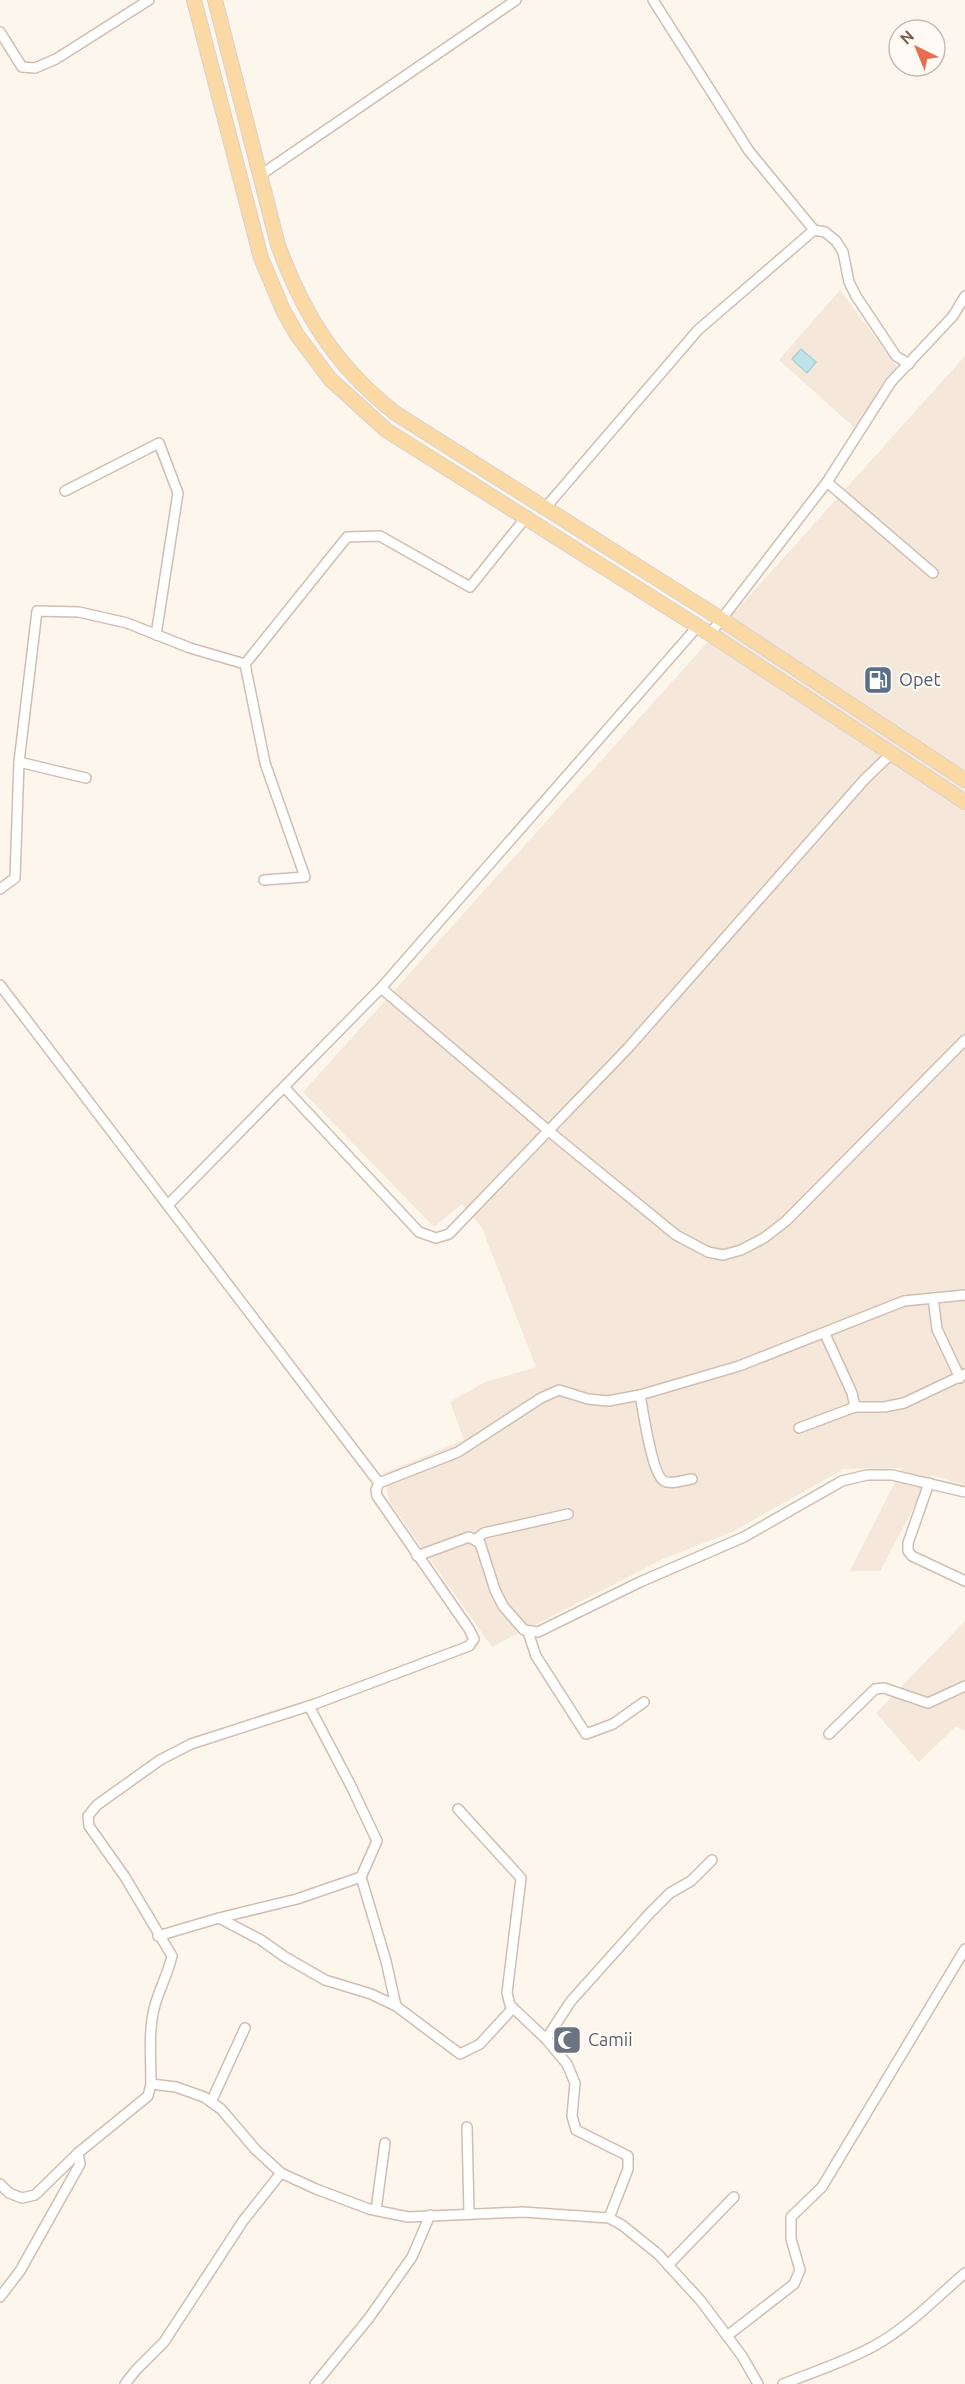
<svg xmlns="http://www.w3.org/2000/svg" width="965" height="2384" viewBox="0 0 965 2384" font-family="Ubuntu,sans-serif">
<rect width="100%" height="100%" fill="#fdf6ec"/>
<g fill="#f5e8da">
<path d="M 840,290 L 897,367 L 856,429 L 779,360 Z"/>
<path d="M 965,356 L 965,1485 L 931,1475 L 880,1571 L 850,1571 L 902,1468 L 844,1469 L 732,1532 L 663,1559 L 492,1647 L 389,1501 L 384,1473 L 464,1440 L 450,1402 L 485,1382 L 536,1367 L 482,1228 L 462,1204 L 434,1227 L 303,1092 Z"/>
<path d="M 965,1621 L 965,1731 L 956,1726 L 919,1762 L 876,1713 Z"/>
</g>
<path fill="#bfe3e8" stroke="#a5d3da" stroke-width="1.5" d="M 801,349 L 816,362 L 807,373 L 792,359 Z"/>
<g fill="none" stroke-linecap="round" stroke-linejoin="round">
<g stroke="#d1beb0" stroke-width="12">
<g id="minor">
<path d="M 653,0 L 749,151 L 814,230 L 825,232 L 836,241 L 843,252 L 849,282 L 856,296 L 896,356 L 909,364"/>
<path d="M 0,32 L 22,67 L 35,68 L 56,59 L 149,0"/>
<path d="M 259,176 L 516,0"/>
<path d="M 827,482 L 933,573"/>
<path d="M 65,491 L 159,443 L 178,493 L 156,635"/>
<path d="M 546,507 L 698,330 L 814,230"/>
<path d="M 710,634 L 827,482 L 891,382 L 953,316 L 965,296"/>
<path d="M 19,762 L 86,778"/>
<path d="M 264,880 L 305,877 L 265,763 L 245,664 L 347,537 L 380,536 L 470,587 L 527,516"/>
<path d="M 0,889 L 15,878 L 19,762 L 37,611 L 79,612 L 127,623 L 190,648 L 245,664"/>
<path d="M 0,985 L 379,1483"/>
<path d="M 381,988 L 550,1132 L 676,1235 L 708,1252 L 723,1255 L 741,1250 L 764,1238 L 786,1221 L 965,1040"/>
<path d="M 284,1087 L 419,1232 L 436,1238 L 449,1234 L 628,1048 L 864,780 L 892,753"/>
<path d="M 168,1205 L 381,988 L 698,626"/>
<path d="M 933,1298 L 937,1329 L 960,1378"/>
<path d="M 825,1334 L 852,1393 L 855,1407"/>
<path d="M 640,1395 C 643,1410 652,1475 664,1481 C 671,1485 684,1480 692,1479"/>
<path d="M 799,1428 L 855,1407 L 884,1407 L 904,1403 L 965,1374"/>
<path d="M 929,1483 L 908,1543 L 908,1551 L 912,1556 L 965,1581"/>
<path d="M 476,1539 L 484,1533 L 568,1514"/>
<path d="M 417,1556 L 469,1537 L 480,1543 L 495,1590 L 503,1606 L 524,1630 L 538,1632 L 640,1582 L 744,1537 L 842,1481 L 867,1475 L 892,1475 L 965,1492"/>
<path d="M 528,1632 L 536,1656 L 586,1734 L 613,1724 L 644,1702"/>
<path d="M 309,1706 L 351,1786 L 377,1841 L 361,1877"/>
<path d="M 829,1734 L 875,1689 L 884,1688 L 928,1703 L 965,1686"/>
<path d="M 458,1809 L 521,1878 L 507,1993 L 510,2005 L 546,2039 L 571,2001 L 649,1914 L 670,1893 L 691,1881 L 712,1860"/>
<path d="M 219,1918 L 297,1899 L 361,1877 L 386,1961 L 396,2006"/>
<path d="M 158,1936 L 219,1918 L 261,1940 L 285,1957 L 325,1980 L 371,1994 L 396,2006 L 460,2054 L 480,2044 L 513,2008"/>
<path d="M 546,2039 L 567,2064 L 575,2083 L 572,2116 L 576,2130 L 628,2156 L 628,2169 L 609,2218"/>
<path d="M 151,2084 C 151,2058 148,2030 155,2005 C 160,1988 168,1973 172,1956 L 125,1877 L 89,1826 L 88,1816 L 97,1805 L 160,1760 L 191,1744 L 315,1704 L 469,1646 L 474,1639 L 469,1629 L 377,1496 L 376,1490 L 379,1483 L 458,1452 L 541,1398 L 559,1390 L 588,1399 L 608,1401 L 640,1395 L 739,1366 L 904,1301 L 965,1295"/>
<path d="M 211,2102 L 245,2028"/>
<path d="M 467,2127 L 469,2214"/>
<path d="M 0,2184 L 9,2193 L 22,2198 L 35,2195 L 78,2153 L 148,2096 L 151,2084 L 176,2087 L 204,2097 L 221,2109 L 256,2150 L 281,2173 L 316,2189 L 369,2209 L 408,2217 L 523,2212 L 609,2218 L 622,2225 L 658,2254 L 701,2301 L 742,2356 L 758,2384"/>
<path d="M 376,2210 L 385,2143"/>
<path d="M 668,2265 L 734,2197"/>
<path d="M 0,2297 L 20,2271 L 80,2164 L 78,2153"/>
<path d="M 727,2336 L 794,2284 L 800,2270 L 791,2239 L 791,2217 L 822,2187 L 965,1949"/>
<path d="M 125,2384 L 136,2370 L 164,2342 L 243,2221 L 281,2173"/>
<path d="M 315,2384 L 369,2318 L 412,2257 L 430,2215"/>
<path d="M 783,2384 C 813,2372 845,2362 874,2346 C 907,2328 936,2298 965,2273"/>
</g>
</g>
<g stroke="#dad1cd" stroke-width="16">
<g id="primary">
<path d="M 194,0 L 261,258 L 283,310 L 297,335 L 330,379 L 386,430 L 710,634 L 965,802"/>
<path d="M 215,0 L 278,245 C 304,316 336,366 395,413 L 721,619 L 965,780"/>
</g>
</g>
<use href="#minor" stroke="#fff" stroke-width="9"/>
<use href="#primary" stroke="#fbd9a5" stroke-width="14"/>
</g>
<defs>
<g id="fuel-square" transform="scale(1.5)"><rect x="-9" y="-9" width="18" height="18" rx="4" fill="#5c6f8a" stroke="#fffaf3"/><path d="M-5.5-6h7V0h2V4h1.3V-2.5L3-4.5l.8-.8L6-3V5H2.5V1h-1V6h-7ZM-4.2-4.7v3.2H.2V-4.7Z" fill="#fff"/></g>
<g id="mosque-square" transform="scale(1.5)"><rect x="-9" y="-9" width="18" height="18" rx="4" fill="#6b7280" stroke="#fffaf3"/><path d="M3.5-4.9A6 6 0 1 0 3.5 4.9A5 5 0 1 1 3.5-4.9Z" fill="#fff"/></g>
</defs>
<g fill-rule="evenodd">
<use href="#fuel-square" x="878" y="680"/>
<use href="#mosque-square" x="567" y="2040"/>
</g>
<g text-anchor="middle" stroke-width="4.5" stroke-linejoin="round" paint-order="stroke">
<g font-size="18" fill="#4e5e75" stroke="#fffaf3" text-anchor="start">
<text x="899" y="686">Opet</text>
</g>
<g font-size="18" fill="#5b616d" stroke="#fffaf3" text-anchor="start">
<text x="588" y="2046">Camii</text>
</g>
</g>
<g transform="translate(917 48) rotate(317)"><circle r="28" fill="#fffaf3" stroke="#cabbb1" stroke-width="1.5"/>
<path d="M0-4.5L10 22L0 15L-10 22Z" fill="#e76f51"/>
<text y="-9" font-size="16" font-weight="bold" text-anchor="middle" fill="#7a5c4d">N</text>
</g>
</svg>
